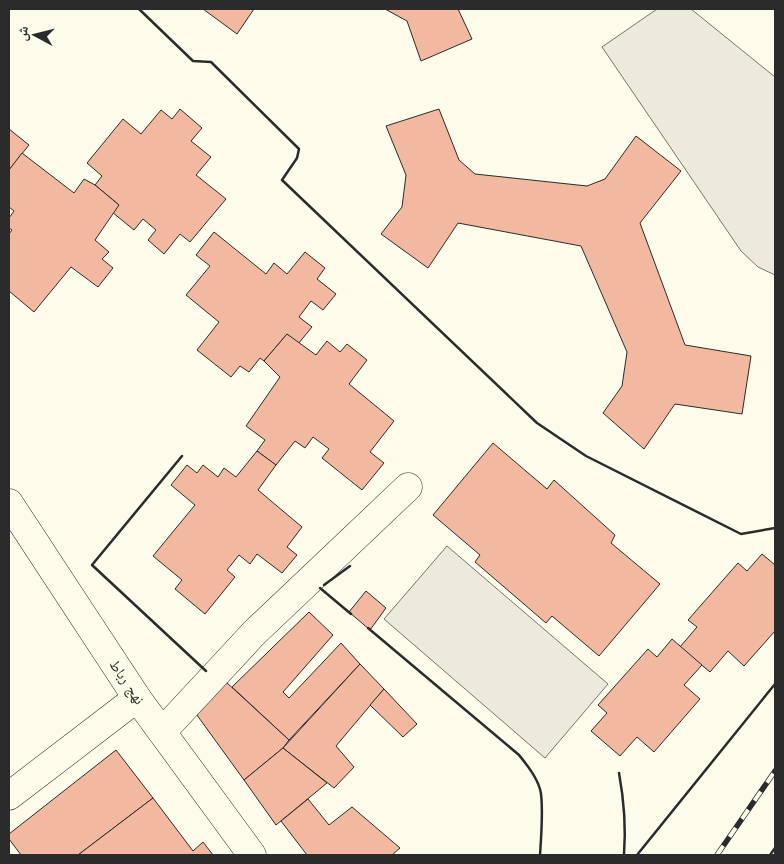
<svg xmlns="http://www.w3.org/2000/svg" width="784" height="864" viewBox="0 0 784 864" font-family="'Work Sans','Noto Naskh Arabic',sans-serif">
<rect width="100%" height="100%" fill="#fdfbea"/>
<g fill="#eceadb" stroke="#74746e">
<path d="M 657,9 L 691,9 L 775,77 L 775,275 L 758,267 L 741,251 L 602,47 Z"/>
<path d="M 447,546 L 608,684 L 545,758 L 384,619 Z"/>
</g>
<g fill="#f2b8a0" stroke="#2b2b2b">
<path d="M 203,9 L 254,9 L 237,34 Z"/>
<path d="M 385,9 L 458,9 L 472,39 L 421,61 L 407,21 Z"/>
<path d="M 180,109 L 202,128 L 191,141 L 211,157 L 196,175 L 226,199 L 190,242 L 180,234 L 164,254 L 148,240 L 156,230 L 143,219 L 134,230 L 112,212 L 119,205 L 95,185 L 102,176 L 87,163 L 123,119 L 141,134 L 161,110 L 172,119 Z"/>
<path d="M 439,109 L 459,160 L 475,174 L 587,186 L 605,179 L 636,136 L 681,171 L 640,223 L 685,345 L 751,356 L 742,414 L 675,404 L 644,449 L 603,413 L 622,386 L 627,352 L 581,246 L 458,223 L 428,268 L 381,234 L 402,207 L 406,175 L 386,126 Z"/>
<path d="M 9,129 L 29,145 L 9,170 Z"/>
<path d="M 22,153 L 74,193 L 84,179 L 95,185 L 119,205 L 95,240 L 109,252 L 102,259 L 113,268 L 98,287 L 71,267 L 34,312 L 9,291 L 9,234 L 12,230 L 9,228 L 9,218 L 14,211 L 9,207 L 9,170 Z"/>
<path d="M 214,232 L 266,274 L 274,263 L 287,274 L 305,252 L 325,268 L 317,279 L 336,294 L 323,310 L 311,301 L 299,317 L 312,327 L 298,344 L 287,334 L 264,361 L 260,358 L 249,372 L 240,366 L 231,377 L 197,350 L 219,322 L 186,295 L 210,266 L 196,255 Z"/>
<path d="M 287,334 L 316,355 L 327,341 L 340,352 L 347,344 L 367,360 L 349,384 L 394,421 L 370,452 L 384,463 L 362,490 L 322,458 L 329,449 L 313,437 L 305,448 L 295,441 L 276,465 L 257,451 L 265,440 L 246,426 L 280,377 L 264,361 Z"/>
<path d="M 493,443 L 547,489 L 554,480 L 615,535 L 611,543 L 660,584 L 599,656 L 552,616 L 546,623 L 475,562 L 480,555 L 433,515 Z"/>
<path d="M 257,451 L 276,465 L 258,490 L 302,527 L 287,547 L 297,555 L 282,573 L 257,554 L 250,564 L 239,555 L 227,570 L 235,577 L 205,614 L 175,589 L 182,580 L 153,556 L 195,505 L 171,485 L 187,465 L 197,473 L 203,465 L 218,477 L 224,468 L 236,477 Z"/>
<path d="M 762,554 L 775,565 L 775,631 L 744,666 L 728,651 L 710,672 L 680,647 L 697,627 L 688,620 L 738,563 L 747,571 Z"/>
<path d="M 366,591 L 386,608 L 370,630 L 349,612 Z"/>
<path d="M 309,612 L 333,635 L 283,692 L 289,698 L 341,643 L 360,664 L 289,740 L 232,687 Z"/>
<path d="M 672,639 L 702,665 L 684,685 L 700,699 L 654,752 L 637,737 L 620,756 L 591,731 L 607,713 L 598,705 L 648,649 L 657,657 Z"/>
<path d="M 360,664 L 384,689 L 336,746 L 354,767 L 334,788 L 283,748 Z"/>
<path d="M 226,682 L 289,740 L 283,748 L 244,780 L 194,711 Z"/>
<path d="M 384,689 L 417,724 L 403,737 L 370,705 Z"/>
<path d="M 283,748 L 327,783 L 276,825 L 244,780 Z"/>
<path d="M 116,750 L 153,798 L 78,855 L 21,855 L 9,839 L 9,834 Z"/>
<path d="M 153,798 L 193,851 L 203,842 L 213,855 L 78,855 Z"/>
<path d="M 308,799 L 329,825 L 352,807 L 400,848 L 392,855 L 307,855 L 281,821 Z"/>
</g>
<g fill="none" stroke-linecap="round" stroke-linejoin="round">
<g stroke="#2b2b2b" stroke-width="29">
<g id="minor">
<path d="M 9,503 L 137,698 L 252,855"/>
<path d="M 162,732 L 254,633 L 408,487"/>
<path d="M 9,796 L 137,698"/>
</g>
</g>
<use href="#minor" stroke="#fdfbea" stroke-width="28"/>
<g stroke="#2b2b2b" stroke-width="5.5">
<path id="rail" d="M 717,855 L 775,771"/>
</g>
<use href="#rail" stroke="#fdfbea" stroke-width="4" stroke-dasharray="11" stroke-linecap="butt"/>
<g stroke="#2b2b2b" stroke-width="2.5">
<path d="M 139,9 L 193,61 L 211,62 L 299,149 L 297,158 L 282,180 L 537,423 L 586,456 L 741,534 L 775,528"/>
<path d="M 182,456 L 92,565 L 206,671"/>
<path d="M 324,585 L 350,566"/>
<path d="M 320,588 L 351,614"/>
<path d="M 368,628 L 519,755 C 527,765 536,776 540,789 C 544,803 541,839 540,855"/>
<path d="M 619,773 C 624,800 626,828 624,855"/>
<path d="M 637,855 L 775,684"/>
<path d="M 770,855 L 775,848"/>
</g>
</g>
<g text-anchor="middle" stroke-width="4" stroke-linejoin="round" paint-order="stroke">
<g font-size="15" fill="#2b2b2b" stroke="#fdfbea">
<text transform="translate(127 682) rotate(56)" y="5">نهج رباط</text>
</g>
</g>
<rect width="784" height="864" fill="none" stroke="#2b2b2b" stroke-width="20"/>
<g transform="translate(35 35) rotate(277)" stroke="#fdfbea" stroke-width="4" paint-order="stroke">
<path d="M0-4L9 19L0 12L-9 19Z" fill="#2b2b2b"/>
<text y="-8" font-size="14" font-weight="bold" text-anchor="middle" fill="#2b2b2b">ش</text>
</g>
</svg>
